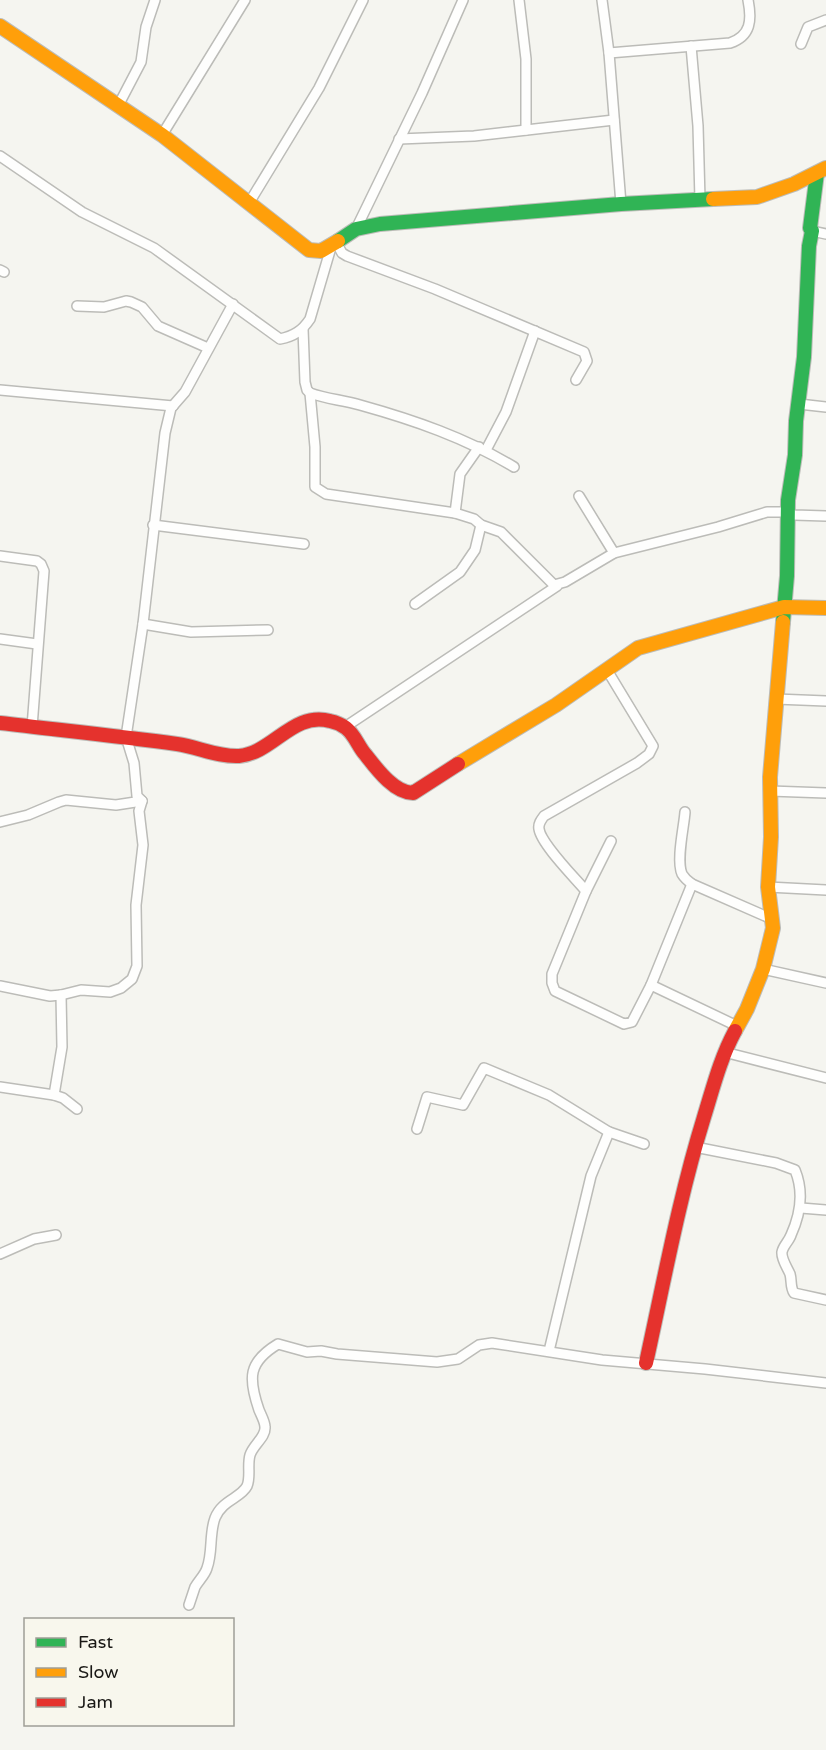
<svg xmlns="http://www.w3.org/2000/svg" width="826" height="1750" viewBox="0 0 826 1750" font-family="'Varela Round',sans-serif">
<rect width="100%" height="100%" fill="#f5f5f0"/>
<g fill="none" stroke-linecap="round" stroke-linejoin="round">
<g stroke="#bcbcb8" stroke-width="12">
<g id="street">
<path d="M 519,0 L 526,59 L 526,130"/>
<path d="M 602,0 L 609,53 L 621,204"/>
<path d="M 801,44 L 808,27 L 826,20"/>
<path d="M 691,46 L 698,126 L 700,200"/>
<path d="M 609,53 L 730,43 C 751,36 752,20 748,0"/>
<path d="M 118,106 L 141,62 L 146,27 L 155,0"/>
<path d="M 162,135 L 245,0"/>
<path d="M 399,139 L 474,136 L 614,120"/>
<path d="M 0,156 L 82,212 L 154,248 L 280,339 C 294,336 302,331 310,319 L 332,244"/>
<path d="M 249,203 L 319,88 L 363,0"/>
<path d="M 356,229 L 422,93 L 463,0"/>
<path d="M 812,231 L 826,234"/>
<path d="M 336,242 L 342,253 L 347,256 L 435,289 L 584,352 L 587,361 L 576,380"/>
<path d="M 0,270 L 4,272"/>
<path d="M 77,306 L 104,307 L 126,301 L 131,302 L 142,307 L 158,326 L 208,348"/>
<path d="M 303,329 L 305,382 L 307,390 L 310,393 C 326,399 343,400 360,405 C 414,420 466,438 514,467"/>
<path d="M 0,390 L 173,406"/>
<path d="M 310,393 L 315,447 L 315,487 L 326,494 L 455,513 L 474,519 L 481,525 L 501,532 L 554,585 L 565,582 L 614,553 L 718,527 L 767,512 L 789,512 L 794,515 L 826,516"/>
<path d="M 799,404 L 826,407"/>
<path d="M 486,450 L 506,412 L 535,331"/>
<path d="M 579,496 L 614,553"/>
<path d="M 455,513 L 460,474 L 479,447"/>
<path d="M 153,525 L 304,544"/>
<path d="M 0,556 L 37,561 L 41,564 L 44,571 L 32,727"/>
<path d="M 415,604 L 460,572 L 475,550 L 481,525"/>
<path d="M 143,624 L 191,632 L 268,630"/>
<path d="M 0,639 L 37,644"/>
<path d="M 776,699 L 826,701"/>
<path d="M 345,727 L 557,586"/>
<path d="M 770,791 L 826,793"/>
<path d="M 685,812 C 684,827 676,860 682,874 C 685,879 688,881 692,884"/>
<path d="M 0,822 L 28,815 L 59,802 L 66,800 L 116,805 L 142,801"/>
<path d="M 611,841 L 586,891 L 552,974 L 552,983 L 555,991 L 624,1024 L 632,1022 L 651,985 L 692,884 L 772,919"/>
<path d="M 768,887 L 826,890"/>
<path d="M 586,891 C 576,879 541,844 539,829 C 538,824 541,820 544,816 L 637,763 L 649,754 L 653,746 L 607,670"/>
<path d="M 763,969 L 826,983"/>
<path d="M 651,985 L 737,1026"/>
<path d="M 0,986 L 50,996 L 61,995 L 81,990 L 110,992 L 121,988 L 132,979 L 137,966 L 136,905 L 143,845 L 139,811 L 142,801 L 137,796 L 134,763 L 126,737 L 143,624 L 165,433 L 171,408 L 185,392 L 233,304"/>
<path d="M 724,1052 L 826,1078"/>
<path d="M 0,1087 L 54,1095 L 63,1098 L 77,1109"/>
<path d="M 54,1095 L 62,1047 L 61,995"/>
<path d="M 417,1129 L 427,1097 L 463,1105 L 484,1068 L 549,1095 L 609,1132 L 644,1144"/>
<path d="M 695,1147 L 776,1163 L 795,1170 C 804,1192 801,1213 791,1235 C 789,1241 783,1246 782,1252 C 781,1259 787,1267 790,1274 C 792,1281 790,1287 794,1293 L 826,1300"/>
<path d="M 801,1208 L 826,1210"/>
<path d="M 0,1254 L 34,1239 L 56,1235"/>
<path d="M 549,1351 L 591,1176 L 609,1132"/>
<path d="M 189,1605 C 191,1599 193,1593 195,1587 C 199,1580 205,1575 207,1568 C 213,1552 209,1534 215,1518 C 222,1500 241,1498 247,1486 C 251,1477 247,1465 250,1455 C 253,1445 266,1437 265,1427 C 265,1422 261,1415 259,1410 C 248,1378 248,1362 278,1344 L 307,1352 L 321,1351 L 337,1354 L 437,1362 L 458,1359 L 479,1345 L 492,1343 L 602,1360 L 705,1369 L 826,1383"/>
</g>
</g>
<g stroke="#bcbcb8" stroke-width="16">
<g id="fast">
<path d="M 338,241 L 356,229 L 380,224 L 621,204 L 713,199"/>
<path d="M 783,622 L 787,576 L 788,500 L 795,455 L 796,421 L 804,357 L 809,246 L 812,231 L 810,228 L 817,173"/>
</g>
</g>
<g stroke="#bcbcb8" stroke-width="16">
<g id="slow">
<path d="M 0,26 L 162,135 L 309,250 L 321,251 L 338,241"/>
<path d="M 713,199 L 757,197 L 794,184 L 826,168"/>
<path d="M 458,764 L 556,705 L 638,648 L 784,607 L 826,608"/>
<path d="M 735,1031 L 747,1009 L 763,969 L 773,928 L 768,887 L 771,837 L 770,777 L 783,622"/>
</g>
</g>
<g stroke="#bcbcb8" stroke-width="16">
<g id="jam">
<path d="M 0,723 C 59,730 118,736 177,744 C 198,747 218,757 239,756 C 273,753 293,711 330,721 C 335,722 342,725 346,728 C 355,735 358,746 365,754 C 376,768 394,793 413,793 L 458,764"/>
<path d="M 646,1363 C 664,1281 679,1198 704,1117 C 713,1088 720,1059 735,1031"/>
</g>
</g>
<use href="#street" stroke="#fefefd" stroke-width="9"/>
<use href="#fast" stroke="#30b455" stroke-width="14"/>
<use href="#slow" stroke="#ff9f0a" stroke-width="14"/>
<use href="#jam" stroke="#e5322d" stroke-width="14"/>
</g>
<rect x="24" y="1618" width="210" height="108" fill="#f8f7ed" stroke="#9f9e97" stroke-width="1.5"/>
<rect x="36" y="1638" width="30" height="9" fill="#30b455" stroke="#9f9e97" stroke-width="1.5"/>
<text x="78" y="1648" font-size="18" fill="#191815">Fast</text>
<rect x="36" y="1668" width="30" height="9" fill="#ff9f0a" stroke="#9f9e97" stroke-width="1.5"/>
<text x="78" y="1678" font-size="18" fill="#191815">Slow</text>
<rect x="36" y="1698" width="30" height="9" fill="#e5322d" stroke="#9f9e97" stroke-width="1.5"/>
<text x="78" y="1708" font-size="18" fill="#191815">Jam</text>
</svg>
